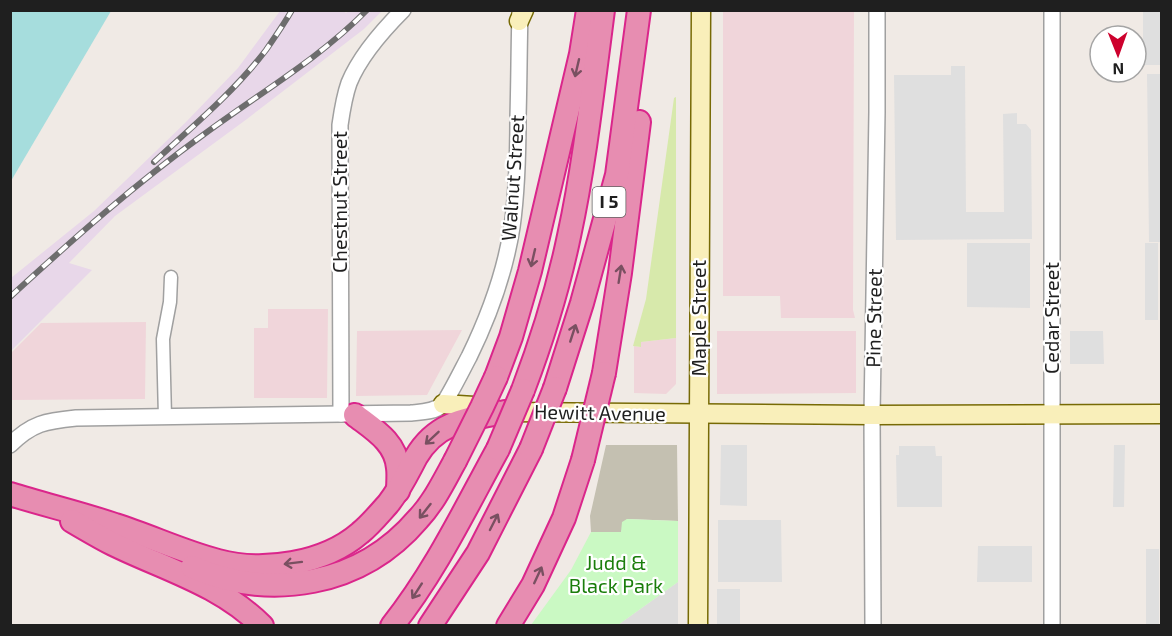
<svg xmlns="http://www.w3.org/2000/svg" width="1172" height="636" viewBox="0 0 1172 636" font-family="'Exo 2',sans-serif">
<rect width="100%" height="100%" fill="#f0eae5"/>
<path fill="#dddcdc" d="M 678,582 L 678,625 L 618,625 Z"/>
<g fill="#f0d5da">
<path d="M 723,11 L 854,11 L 853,310 L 855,318 L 781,318 L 780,296 L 723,296 Z"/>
<path d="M 268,309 L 328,309 L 327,398 L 254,398 L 254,328 L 268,328 Z"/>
<path d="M 146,322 L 145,399 L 11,400 L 11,353 L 41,323 Z"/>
<path d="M 462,330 L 427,395 L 356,396 L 357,331 Z"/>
<path d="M 717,331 L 856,331 L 856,393 L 717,394 Z"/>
<path d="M 676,338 L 676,384 L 666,394 L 634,393 L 634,346 L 640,347 L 641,342 Z"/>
</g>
<path fill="#e8d7e9" d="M 343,10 L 346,13 L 348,11 L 382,11 L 364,29 L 247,119 L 115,216 L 69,263 L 92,270 L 11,351 L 11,278 L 94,211 L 185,123 L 238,68 L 280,11 Z"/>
<path fill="#c4c0b1" d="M 606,445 L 677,445 L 678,521 L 627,519 L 621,532 L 591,532 L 590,516 Z"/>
<path fill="#d7e9ab" d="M 676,97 L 676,338 L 641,342 L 641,347 L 633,346 L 646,299 L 674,98 Z"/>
<path fill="#caf9c3" d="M 627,519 L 678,521 L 678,582 L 618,625 L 531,625 L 571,570 L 591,532 L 621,532 L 622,522 Z"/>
<g fill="#dfdfdf">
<rect x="1143" y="11" width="18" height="54"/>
<path d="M 951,66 L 965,66 L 966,212 L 1004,212 L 1003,114 L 1017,113 L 1017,124 L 1026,124 L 1031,130 L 1032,239 L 896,240 L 894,75 L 951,75 Z"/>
<path d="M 1147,74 L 1161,74 L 1161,242 L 1149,242 Z"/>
<path d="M 967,243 L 1030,243 L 1030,308 L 967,307 Z"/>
<rect x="1145" y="243" width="13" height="77"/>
<path d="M 1070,331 L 1103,331 L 1104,364 L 1070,364 Z"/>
<path d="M 721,445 L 747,445 L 747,506 L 720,505 Z"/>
<path d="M 1114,445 L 1125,445 L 1124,507 L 1113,507 Z"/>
<path d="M 899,446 L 935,446 L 936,456 L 942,456 L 942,507 L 897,507 L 896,455 L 899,455 Z"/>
<path d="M 718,520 L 781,520 L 782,582 L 718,582 Z"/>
<path d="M 978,546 L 1032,546 L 1032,582 L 977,582 Z"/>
<rect x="1146" y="549" width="13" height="76"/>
<rect x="717" y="589" width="23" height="36"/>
</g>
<path fill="#a6dddd" d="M 11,10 L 111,11 L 11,181 L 10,11 Z"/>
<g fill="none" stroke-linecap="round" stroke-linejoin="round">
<g stroke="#a0a0a0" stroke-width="15">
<path id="minor" d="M 165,417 L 163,339 L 170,302 L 171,277"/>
</g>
<g stroke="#a0a0a0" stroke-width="18">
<g id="tertiary">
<path d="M 1052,10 L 1052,626"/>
<path d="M 341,414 L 340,125 C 342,111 344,97 349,83 C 360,56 382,31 403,10"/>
<path d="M 10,445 C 32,423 46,421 76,418 L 411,413 C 421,412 434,412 442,405 C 448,399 464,366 469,357 C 489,316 505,273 512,227 C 517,191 518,154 518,117 C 519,82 519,47 520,12"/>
<path d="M 873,626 L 872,415 L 877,112 L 877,10"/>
</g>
</g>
<g stroke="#776a05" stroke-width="21">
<g id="secondary">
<path d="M 519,21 L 524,10"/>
<path d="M 443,404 L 474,406 L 505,412 L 872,415 L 1162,414"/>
<path d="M 698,626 L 701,10"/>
</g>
</g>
<g stroke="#da268b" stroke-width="26">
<g id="motorway">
<path d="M 604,373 L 620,273 L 639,122"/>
<path d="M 496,377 L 511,337 L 530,271 L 581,54 L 588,10"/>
<path d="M 555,388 L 582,303 L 617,175 L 639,10"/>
<path d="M 523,390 C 542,340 558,289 569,236 C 585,162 593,86 603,10"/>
<path d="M 355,415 C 373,429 396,442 398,468 C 399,475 398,484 398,491"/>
<path d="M 10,494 C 45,505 80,513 115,525 C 150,536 183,552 218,561 C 263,573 324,564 360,533 C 370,525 379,514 388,504 C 400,489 407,474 416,457 C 437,421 468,419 505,412"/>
<path d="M 72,521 C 86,529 99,537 113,544 C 164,569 220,584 262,626"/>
<path d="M 192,567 C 271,601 361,586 418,519 C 434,502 444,481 455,461"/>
<path d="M 392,626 C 435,572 465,509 498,449"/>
<path d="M 430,626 L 478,553 L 531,449"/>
<path d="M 508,626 L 533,585 L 564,518 L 583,460"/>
</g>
</g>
<use href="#minor" stroke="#fff" stroke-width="12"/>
<use href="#tertiary" stroke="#fff" stroke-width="15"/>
<use href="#secondary" stroke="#f9efba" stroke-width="18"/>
<use href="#motorway" stroke="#e78db1" stroke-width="22"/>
<g stroke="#6d6d6d" stroke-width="6">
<g id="rail">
<path d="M 154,162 C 193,126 234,92 266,50 C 275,37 284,24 292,10"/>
<path d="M 10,297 C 72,240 135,184 203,135 C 258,94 319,59 367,10"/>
</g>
</g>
<use href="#rail" stroke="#fff" stroke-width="4" stroke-dasharray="11" stroke-linecap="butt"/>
<g stroke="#da268b" stroke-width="26" stroke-linecap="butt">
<g id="motorway-bridge">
<path d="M 498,449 L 523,390"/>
<path d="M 531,449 L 555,388"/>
<path d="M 583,460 L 604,373"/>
<path d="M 455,461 L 482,407 L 496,377"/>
</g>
</g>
<use href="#motorway-bridge" stroke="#e78db1" stroke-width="22"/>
</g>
<defs><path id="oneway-shaft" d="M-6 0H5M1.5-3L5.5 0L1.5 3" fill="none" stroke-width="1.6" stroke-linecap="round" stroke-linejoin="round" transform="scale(1.5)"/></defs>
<g stroke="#795061">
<use href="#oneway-shaft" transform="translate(577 68) rotate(103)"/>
<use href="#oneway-shaft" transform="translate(533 258) rotate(103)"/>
<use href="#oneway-shaft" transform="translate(620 274) rotate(-81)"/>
<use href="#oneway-shaft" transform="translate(573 333) rotate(-72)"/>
<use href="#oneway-shaft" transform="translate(432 438) rotate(137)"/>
<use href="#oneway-shaft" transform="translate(425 511) rotate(128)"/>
<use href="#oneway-shaft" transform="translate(494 522) rotate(-63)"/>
<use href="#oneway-shaft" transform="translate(293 563) rotate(173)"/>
<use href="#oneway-shaft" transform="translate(538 575) rotate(-65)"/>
<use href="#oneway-shaft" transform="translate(417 591) rotate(123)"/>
</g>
<g text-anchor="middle" stroke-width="4.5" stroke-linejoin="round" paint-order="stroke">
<rect fill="#fff" stroke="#626262" stroke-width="1.5" x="592.5" y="187" width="33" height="30" rx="4.5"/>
<g font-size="18" font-weight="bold" fill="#1f1f1f">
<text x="609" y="208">I 5</text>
</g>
<g font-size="20" fill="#1f1f1f" stroke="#fff">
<text transform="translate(513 178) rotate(-86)" y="7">Walnut Street</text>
<text transform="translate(340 202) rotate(-90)" y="7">Chestnut Street</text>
<text transform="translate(699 318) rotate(-90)" y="7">Maple Street</text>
<text transform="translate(874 318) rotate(-89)" y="7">Pine Street</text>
<text transform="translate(1052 318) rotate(-90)" y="7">Cedar Street</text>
<text transform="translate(600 413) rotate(1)" y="7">Hewitt Avenue</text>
</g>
<g font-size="20" fill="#1b7e0c" stroke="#fff">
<text x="616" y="570">Judd &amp;<tspan x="616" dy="23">Black Park</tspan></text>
</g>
</g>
<rect width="1172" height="636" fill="none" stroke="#1f1f1f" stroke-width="24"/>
<g transform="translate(1118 54) rotate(179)"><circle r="28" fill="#ffffff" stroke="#a5a5a5" stroke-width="1.5"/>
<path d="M0-4.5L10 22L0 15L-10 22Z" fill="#cd012d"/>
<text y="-9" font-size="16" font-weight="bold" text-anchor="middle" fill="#1f1f1f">N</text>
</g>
</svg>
